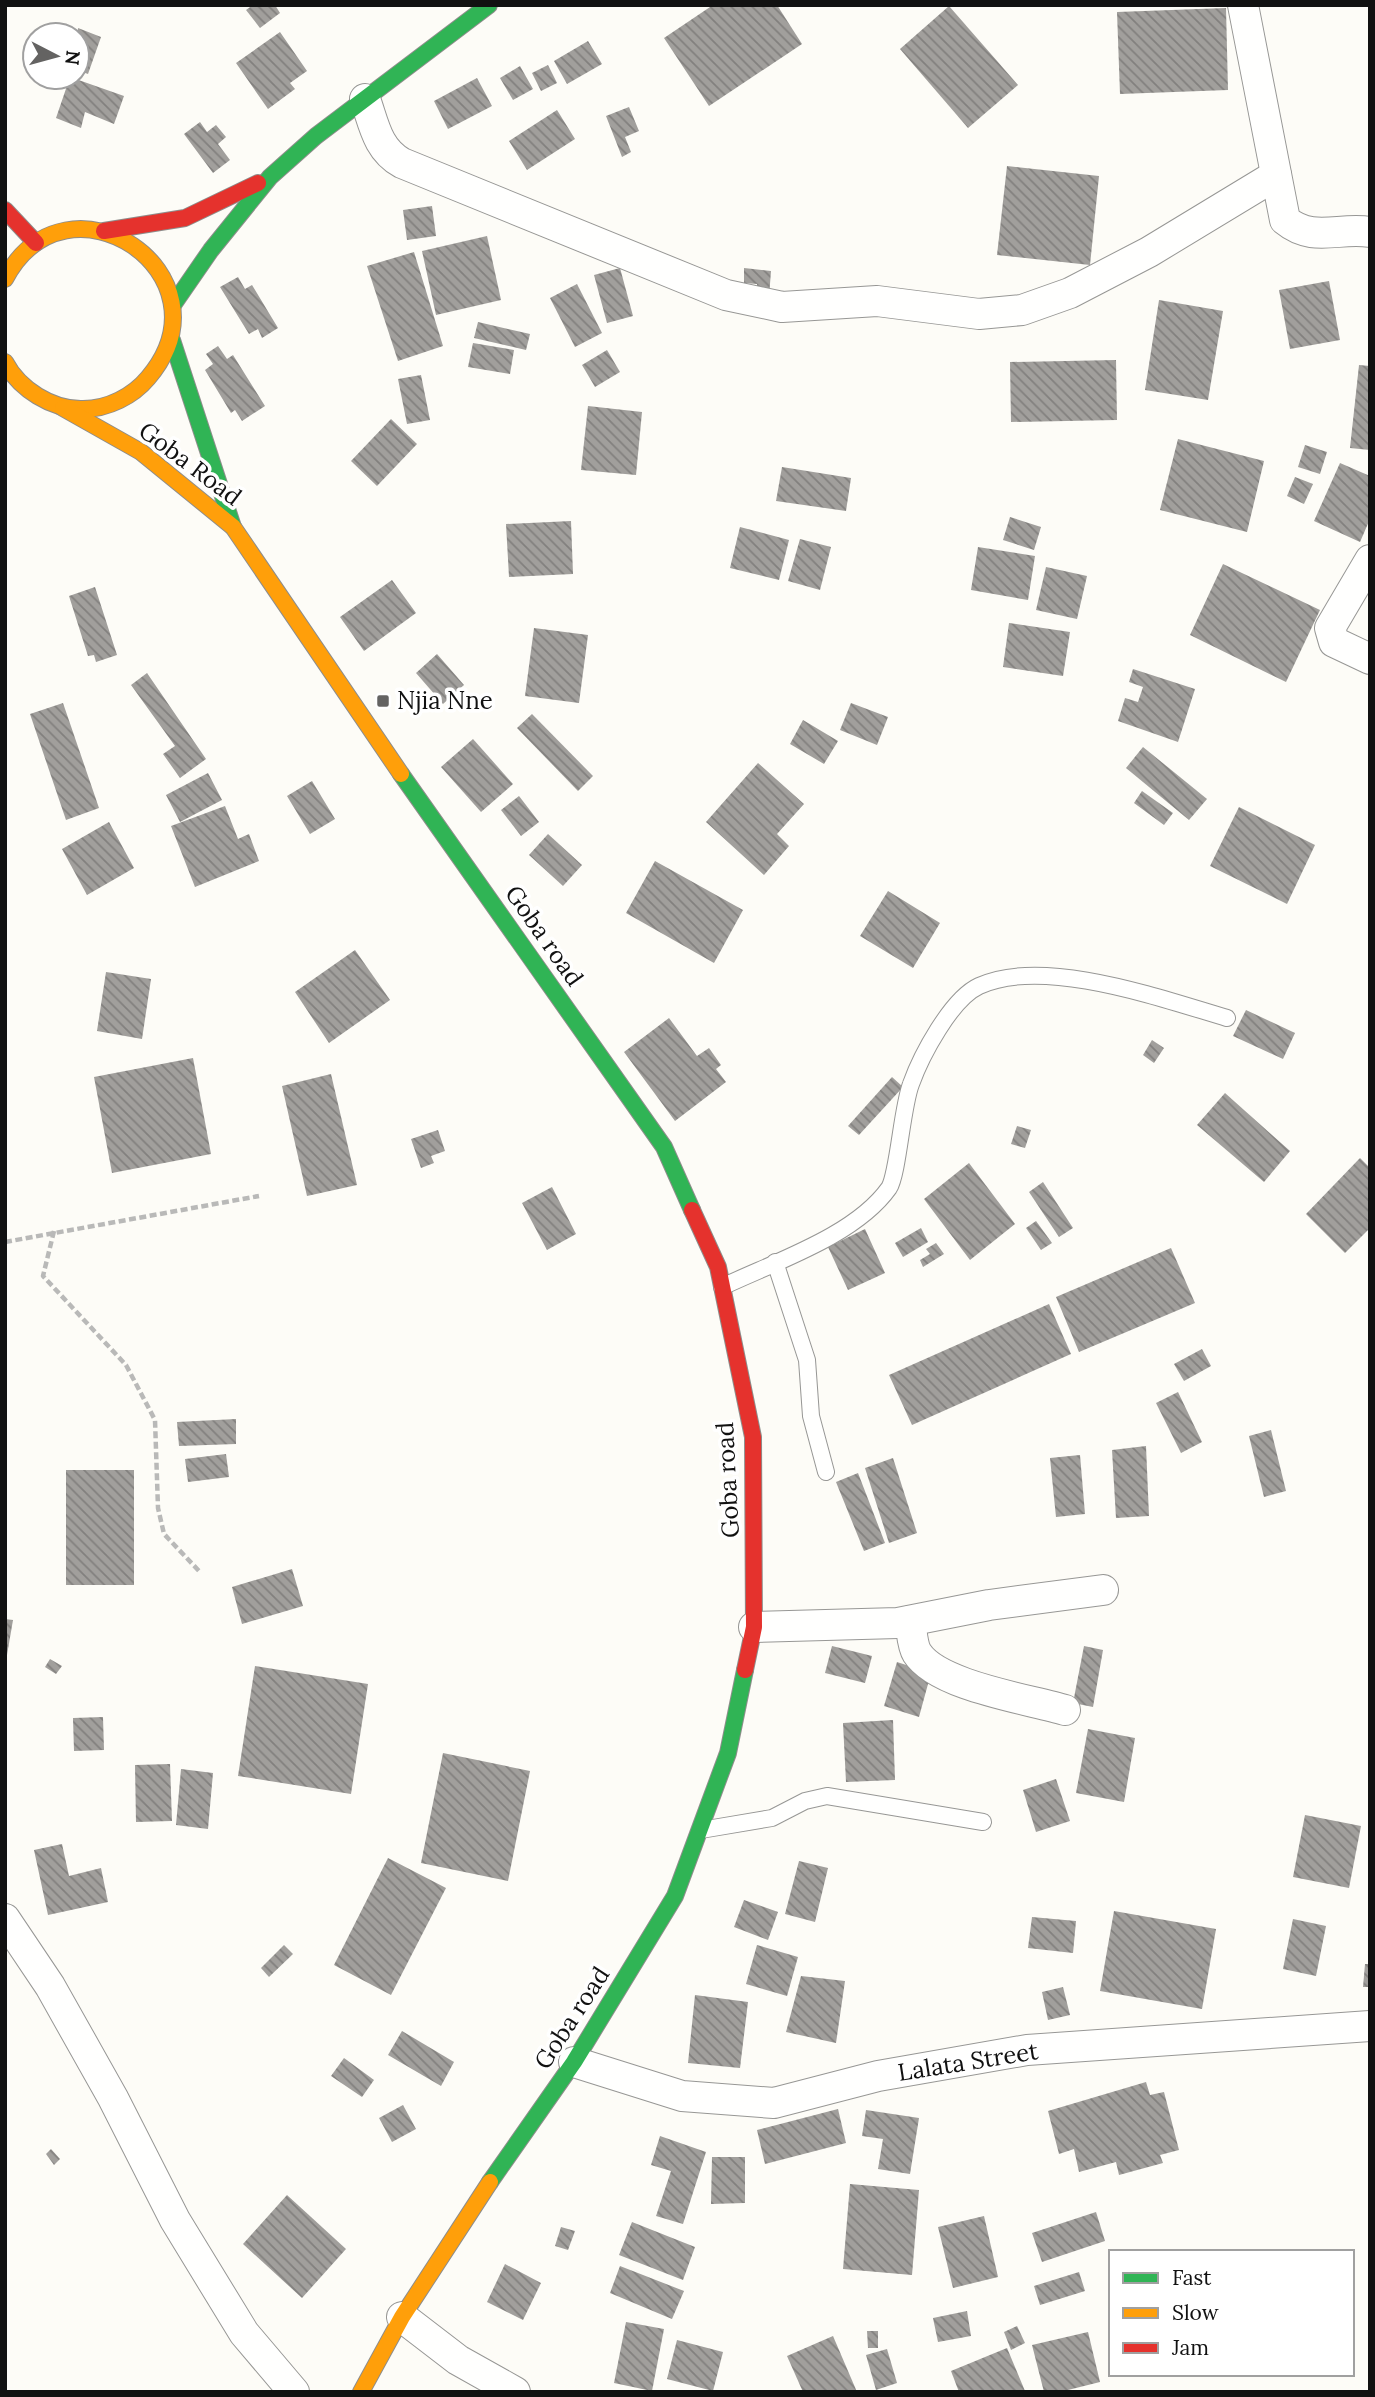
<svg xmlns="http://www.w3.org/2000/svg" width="1375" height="2397" viewBox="0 0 1375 2397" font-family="Lora,serif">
<defs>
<pattern id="building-back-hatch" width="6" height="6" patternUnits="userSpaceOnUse" patternTransform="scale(1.75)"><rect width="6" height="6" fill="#a19f9c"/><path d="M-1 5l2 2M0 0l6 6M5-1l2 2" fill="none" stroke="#82807e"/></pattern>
</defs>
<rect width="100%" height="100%" fill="#fdfcf7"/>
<g fill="url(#building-back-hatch)">
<path d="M 253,5 L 275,5 L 280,13 L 260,28 L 246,10 Z"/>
<path d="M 713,5 L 777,5 L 802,44 L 709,106 L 664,38 Z"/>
<path d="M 949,6 L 1018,85 L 968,128 L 900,49 Z"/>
<path d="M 1226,8 L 1228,90 L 1120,94 L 1117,12 Z"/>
<path d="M 78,28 L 101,37 L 88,74 L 77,70 Z"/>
<path d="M 280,32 L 307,71 L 290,83 L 295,89 L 268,109 L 236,63 Z"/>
<path d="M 588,41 L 602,64 L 567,84 L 554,61 Z"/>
<path d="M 548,65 L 557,83 L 541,91 L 532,73 Z"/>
<path d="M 520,66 L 533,89 L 513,100 L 500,78 Z"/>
<path d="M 70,77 L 124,96 L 114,124 L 85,112 L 81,128 L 56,118 Z"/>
<path d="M 477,78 L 492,106 L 448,129 L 434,101 Z"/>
<path d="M 629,107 L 639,131 L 625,137 L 631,152 L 622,157 L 606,116 Z"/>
<path d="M 557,110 L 575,139 L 527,170 L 509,141 Z"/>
<path d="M 200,122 L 207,132 L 216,125 L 226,137 L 218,144 L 230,160 L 213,173 L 184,134 Z"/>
<path d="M 1007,166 L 1099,176 L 1090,265 L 997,255 Z"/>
<path d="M 432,206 L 436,236 L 407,240 L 403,210 Z"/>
<path d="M 487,236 L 501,300 L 436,315 L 422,251 Z"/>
<path d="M 414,252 L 443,346 L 398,361 L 367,266 Z"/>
<path d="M 620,268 L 633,316 L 607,323 L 594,275 Z"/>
<path d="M 744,268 L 771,271 L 769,297 L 757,296 L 757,284 L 744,283 Z"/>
<path d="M 238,277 L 245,289 L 252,285 L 278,328 L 262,338 L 258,329 L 249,334 L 220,287 Z"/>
<path d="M 1329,281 L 1340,340 L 1290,349 L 1279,290 Z"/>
<path d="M 577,284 L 602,333 L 575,347 L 550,298 Z"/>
<path d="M 1159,300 L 1223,311 L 1208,400 L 1145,390 Z"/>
<path d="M 478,322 L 530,334 L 526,350 L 474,338 Z"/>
<path d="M 473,343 L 514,350 L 510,374 L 468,367 Z"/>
<path d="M 218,346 L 227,359 L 233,355 L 265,406 L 242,421 L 235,410 L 231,413 L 205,370 L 213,364 L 206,354 Z"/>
<path d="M 607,350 L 620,372 L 595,387 L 582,365 Z"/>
<path d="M 1116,360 L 1117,420 L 1011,422 L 1010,362 Z"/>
<path d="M 1359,365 L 1370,366 L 1370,450 L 1350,448 Z"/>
<path d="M 421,375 L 430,420 L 407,424 L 398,379 Z"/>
<path d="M 588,406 L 642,412 L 636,475 L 581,470 Z"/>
<path d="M 391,419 L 417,444 L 377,486 L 351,461 Z"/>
<path d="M 1178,439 L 1264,461 L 1247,532 L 1160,510 Z"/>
<path d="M 1305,445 L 1327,452 L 1320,474 L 1298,467 Z"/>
<path d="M 1340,463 L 1370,476 L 1370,519 L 1360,542 L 1314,521 Z"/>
<path d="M 782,467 L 851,478 L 846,511 L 776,501 Z"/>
<path d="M 1295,477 L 1313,484 L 1304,504 L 1287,496 Z"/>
<path d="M 1010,517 L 1041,527 L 1034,550 L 1003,540 Z"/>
<path d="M 571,521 L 573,574 L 509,577 L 506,524 Z"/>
<path d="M 740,527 L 789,540 L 779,580 L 730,568 Z"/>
<path d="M 800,539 L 831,547 L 820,590 L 788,581 Z"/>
<path d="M 978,547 L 1035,556 L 1028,600 L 971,590 Z"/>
<path d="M 1223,564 L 1320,610 L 1286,682 L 1190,635 Z"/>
<path d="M 1046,567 L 1087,576 L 1077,619 L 1036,610 Z"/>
<path d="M 392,580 L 416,613 L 364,651 L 340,617 Z"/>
<path d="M 95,587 L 117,655 L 96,662 L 94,655 L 88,656 L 69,596 Z"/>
<path d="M 1009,623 L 1070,632 L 1063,676 L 1003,667 Z"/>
<path d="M 534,628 L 588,635 L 579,703 L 525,696 Z"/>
<path d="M 437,654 L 464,685 L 443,704 L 416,673 Z"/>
<path d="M 1133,669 L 1195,689 L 1178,742 L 1118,721 L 1125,698 L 1138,702 L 1143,687 L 1129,682 Z"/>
<path d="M 147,673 L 206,759 L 180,778 L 163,754 L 175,746 L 131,685 Z"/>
<path d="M 63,703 L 99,808 L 66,820 L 30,714 Z"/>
<path d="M 851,703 L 888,717 L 877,745 L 840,730 Z"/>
<path d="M 532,714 L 593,776 L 578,791 L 517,728 Z"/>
<path d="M 803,720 L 838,741 L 824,764 L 790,744 Z"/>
<path d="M 473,739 L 513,784 L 481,812 L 441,767 Z"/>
<path d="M 1143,747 L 1207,799 L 1189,820 L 1126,768 Z"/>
<path d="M 758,763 L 804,804 L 777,834 L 789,846 L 764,875 L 706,822 Z"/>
<path d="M 208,773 L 222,800 L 180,822 L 166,795 Z"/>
<path d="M 312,781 L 335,819 L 310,834 L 287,796 Z"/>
<path d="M 1142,791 L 1173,813 L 1164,825 L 1134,803 Z"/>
<path d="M 519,796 L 539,822 L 521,836 L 501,810 Z"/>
<path d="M 225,806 L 238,839 L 249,834 L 259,861 L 195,887 L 171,826 Z"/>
<path d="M 1239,807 L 1315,845 L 1287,904 L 1210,866 Z"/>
<path d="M 109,822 L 134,868 L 87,895 L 62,849 Z"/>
<path d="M 548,834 L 582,865 L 563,886 L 529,855 Z"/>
<path d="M 655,861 L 743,910 L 714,963 L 626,913 Z"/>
<path d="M 888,891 L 940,923 L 913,968 L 860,936 Z"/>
<path d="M 355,950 L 390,1000 L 329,1043 L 295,992 Z"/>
<path d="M 106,972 L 151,979 L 142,1039 L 97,1031 Z"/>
<path d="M 1246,1010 L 1295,1033 L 1283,1059 L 1233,1036 Z"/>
<path d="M 669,1018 L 697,1056 L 709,1048 L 721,1065 L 716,1069 L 726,1082 L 675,1121 L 624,1052 Z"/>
<path d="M 1152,1040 L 1164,1048 L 1154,1063 L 1143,1055 Z"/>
<path d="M 193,1058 L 211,1154 L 112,1173 L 94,1077 Z"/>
<path d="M 331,1074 L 357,1185 L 307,1196 L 282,1086 Z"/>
<path d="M 892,1077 L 903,1087 L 859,1135 L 848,1126 Z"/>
<path d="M 1225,1093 L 1290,1151 L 1264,1182 L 1197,1125 Z"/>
<path d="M 1017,1126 L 1031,1130 L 1025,1148 L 1011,1144 Z"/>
<path d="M 438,1130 L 445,1151 L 431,1156 L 434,1163 L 421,1168 L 411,1139 Z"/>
<path d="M 1360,1158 L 1370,1168 L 1370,1228 L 1345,1253 L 1306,1214 Z"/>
<path d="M 969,1163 L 1015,1224 L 970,1260 L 924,1199 Z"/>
<path d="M 1043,1182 L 1073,1228 L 1059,1237 L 1029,1192 Z"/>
<path d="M 552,1187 L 576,1234 L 547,1250 L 522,1203 Z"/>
<path d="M 1036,1221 L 1052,1243 L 1041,1250 L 1026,1228 Z"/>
<path d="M 921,1228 L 928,1242 L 903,1257 L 895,1243 Z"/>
<path d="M 865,1229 L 885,1273 L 848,1290 L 828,1247 Z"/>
<path d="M 936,1243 L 944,1254 L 923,1267 L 920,1260 L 930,1254 L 926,1249 Z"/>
<path d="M 1171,1248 L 1195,1303 L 1079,1352 L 1056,1297 Z"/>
<path d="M 1049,1304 L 1071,1354 L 912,1425 L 889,1375 Z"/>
<path d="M 1202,1349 L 1211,1366 L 1184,1381 L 1174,1364 Z"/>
<path d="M 1178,1392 L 1202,1442 L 1181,1453 L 1156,1403 Z"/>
<path d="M 236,1419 L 236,1444 L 179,1446 L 177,1422 Z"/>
<path d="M 1271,1430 L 1286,1491 L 1264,1497 L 1249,1436 Z"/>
<path d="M 1146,1446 L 1149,1516 L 1116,1518 L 1112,1450 Z"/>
<path d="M 226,1454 L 229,1477 L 188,1482 L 185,1459 Z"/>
<path d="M 1080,1455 L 1085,1514 L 1056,1517 L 1050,1458 Z"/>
<path d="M 893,1458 L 917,1533 L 889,1543 L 865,1468 Z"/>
<rect x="66" y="1470" width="68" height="115"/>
<path d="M 858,1473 L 885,1543 L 864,1551 L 836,1482 Z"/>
<path d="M 292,1569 L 303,1606 L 242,1624 L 232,1587 Z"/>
<path d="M 5,1619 L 13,1620 L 7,1655 L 5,1654 Z"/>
<path d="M 832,1646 L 872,1656 L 865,1683 L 825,1673 Z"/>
<path d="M 1084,1646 L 1103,1650 L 1093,1707 L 1073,1703 Z"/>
<path d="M 50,1659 L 62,1666 L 56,1674 L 45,1667 Z"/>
<path d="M 897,1662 L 931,1673 L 919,1717 L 884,1706 Z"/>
<path d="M 255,1666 L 368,1684 L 351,1794 L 238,1776 Z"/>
<path d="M 103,1717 L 104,1750 L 74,1751 L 73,1718 Z"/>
<path d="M 893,1720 L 895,1780 L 846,1782 L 843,1723 Z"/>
<path d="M 1088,1729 L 1135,1738 L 1124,1802 L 1076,1793 Z"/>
<path d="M 443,1753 L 530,1771 L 508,1881 L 421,1863 Z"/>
<path d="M 170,1764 L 172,1821 L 136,1822 L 135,1765 Z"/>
<path d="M 181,1769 L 213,1773 L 208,1829 L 176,1825 Z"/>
<path d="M 1056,1779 L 1070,1821 L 1036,1832 L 1023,1790 Z"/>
<path d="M 1305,1815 L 1361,1826 L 1349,1888 L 1293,1877 Z"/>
<path d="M 62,1844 L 69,1876 L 101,1868 L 108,1902 L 48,1915 L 34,1850 Z"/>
<path d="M 388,1858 L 446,1888 L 391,1995 L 334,1965 Z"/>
<path d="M 799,1861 L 828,1868 L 815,1922 L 785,1914 Z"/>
<path d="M 744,1900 L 778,1912 L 768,1940 L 734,1927 Z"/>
<path d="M 1114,1911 L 1216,1929 L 1202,2009 L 1100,1991 Z"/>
<path d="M 1032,1917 L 1076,1921 L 1073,1953 L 1028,1948 Z"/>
<path d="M 1293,1919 L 1326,1926 L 1316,1976 L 1283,1969 Z"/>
<path d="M 284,1945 L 293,1954 L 269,1977 L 261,1968 Z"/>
<path d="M 757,1945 L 798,1957 L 787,1996 L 746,1984 Z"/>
<path d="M 1365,1964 L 1370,1964 L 1370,1987 L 1363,1987 Z"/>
<path d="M 801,1976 L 845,1981 L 836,2043 L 786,2032 Z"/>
<path d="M 1063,1987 L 1070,2015 L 1048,2020 L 1042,1992 Z"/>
<path d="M 695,1995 L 748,2002 L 740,2068 L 688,2063 Z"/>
<path d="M 402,2031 L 454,2062 L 441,2086 L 388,2055 Z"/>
<path d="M 344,2058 L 374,2080 L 362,2097 L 331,2076 Z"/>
<path d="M 1146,2082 L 1150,2095 L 1164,2092 L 1179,2150 L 1160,2155 L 1163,2163 L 1119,2175 L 1116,2162 L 1079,2172 L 1074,2149 L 1059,2154 L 1048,2111 Z"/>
<path d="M 403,2105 L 416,2129 L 392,2142 L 379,2118 Z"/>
<path d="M 838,2109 L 846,2143 L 765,2164 L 757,2130 Z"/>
<path d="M 866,2110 L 919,2118 L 910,2174 L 878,2169 L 883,2139 L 862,2136 Z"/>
<path d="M 660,2136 L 706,2152 L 683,2224 L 656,2216 L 671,2171 L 651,2165 Z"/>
<path d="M 51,2149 L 60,2159 L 54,2165 L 46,2154 Z"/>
<path d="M 712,2157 L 745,2157 L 745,2203 L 711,2204 Z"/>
<path d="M 850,2184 L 919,2190 L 912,2275 L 843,2269 Z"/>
<path d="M 287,2195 L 346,2249 L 302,2298 L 243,2244 Z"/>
<path d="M 1096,2212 L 1105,2241 L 1042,2262 L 1032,2233 Z"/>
<path d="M 984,2216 L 998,2277 L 953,2288 L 938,2227 Z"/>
<path d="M 632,2222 L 695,2247 L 683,2280 L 619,2255 Z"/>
<path d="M 561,2227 L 575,2231 L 568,2250 L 555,2246 Z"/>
<path d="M 505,2264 L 541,2283 L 523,2320 L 487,2302 Z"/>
<path d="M 620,2266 L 684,2291 L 672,2319 L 610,2293 Z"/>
<path d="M 1079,2272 L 1085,2291 L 1040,2305 L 1034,2286 Z"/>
<path d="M 967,2311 L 971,2336 L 938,2342 L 933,2318 Z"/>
<path d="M 626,2322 L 664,2329 L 652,2391 L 614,2383 Z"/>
<path d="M 1017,2326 L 1025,2343 L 1011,2350 L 1004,2332 Z"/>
<path d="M 867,2331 L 878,2331 L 878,2348 L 868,2348 Z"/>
<path d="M 1088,2332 L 1100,2382 L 1060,2392 L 1044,2392 L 1032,2345 Z"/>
<path d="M 833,2336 L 857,2392 L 803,2392 L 787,2356 Z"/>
<path d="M 677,2340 L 723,2352 L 713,2391 L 667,2379 Z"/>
<path d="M 1007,2348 L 1025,2391 L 959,2392 L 951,2371 Z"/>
<path d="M 887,2349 L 897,2383 L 876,2390 L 866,2355 Z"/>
</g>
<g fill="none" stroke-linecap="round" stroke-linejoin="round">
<g stroke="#979795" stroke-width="18">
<g id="lane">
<path d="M 775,1262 L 807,1360 L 811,1416 L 826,1472"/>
<path d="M 722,1287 C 774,1262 855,1236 889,1188 C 898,1174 902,1107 911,1084 C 921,1056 951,999 979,986 C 1043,956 1162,999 1227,1018"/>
<path d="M 701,1830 L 772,1818 L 805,1801 L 827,1796 L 983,1822"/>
</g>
</g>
<g stroke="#979795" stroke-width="32">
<g id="street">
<path d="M 1243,5 L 1285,220 C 1313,243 1338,227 1370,232"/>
<path d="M 365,99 C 374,124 377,149 402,163 L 726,295 L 782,307 L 877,301 L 979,314 L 1022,310 L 1070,293 L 1149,252 L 1276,175"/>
<path d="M 1370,560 L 1330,628 L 1334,642 L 1370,659"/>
<path d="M 910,1621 C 912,1631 912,1645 917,1653 C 938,1686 1028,1699 1065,1710"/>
<path d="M 754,1627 L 898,1623 L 989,1605 L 1103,1590"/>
<path d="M 5,1919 L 50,1986 L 113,2098 L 175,2220 L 244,2333 L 294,2392"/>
<path d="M 574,2062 L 682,2096 L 774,2103 L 878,2076 L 1027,2050 L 1370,2026"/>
<path d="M 402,2317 L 458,2360 L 515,2392"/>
</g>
</g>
<g stroke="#8e8d8b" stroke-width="18">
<g id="fast">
<path d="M 173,305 L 211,250 L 270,177 L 316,136 L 489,5"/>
<path d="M 172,340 L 233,527"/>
<path d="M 401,774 L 664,1147 L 692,1210"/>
<path d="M 490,2182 L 574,2062 L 675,1896 L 728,1753 L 745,1670"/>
</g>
</g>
<g stroke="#8e8d8b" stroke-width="18">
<g id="slow">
<path d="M 5,279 C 67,162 236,274 148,378 C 133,396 108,409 83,409 C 52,410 19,389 5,362"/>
<path d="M 63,408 L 141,452 L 233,527 L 401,774"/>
<path d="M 361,2392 L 402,2317 L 490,2182"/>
</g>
</g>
<g stroke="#8e8d8b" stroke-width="18">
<g id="jam">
<path d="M 5,210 L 36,243"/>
<path d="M 104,231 L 185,218 L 258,183"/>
<path d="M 692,1210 L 718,1267 L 753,1437 L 754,1627 L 745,1670"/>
</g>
</g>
<g stroke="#b9b9b8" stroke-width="4.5" stroke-dasharray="7 3.5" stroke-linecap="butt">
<path d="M 54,1231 L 43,1276 L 126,1365 L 155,1420 L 158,1508 L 164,1534 L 200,1572"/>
<path d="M 5,1242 L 259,1196"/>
</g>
<use href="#lane" stroke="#fffffe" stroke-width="16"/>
<use href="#street" stroke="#fffffe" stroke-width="30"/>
<use href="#fast" stroke="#30b455" stroke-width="16"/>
<use href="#slow" stroke="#ff9f0a" stroke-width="16"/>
<use href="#jam" stroke="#e5322d" stroke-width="16"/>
</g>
<rect fill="#646362" stroke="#fff" stroke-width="2.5" x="376" y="694" width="14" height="14" rx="3.5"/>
<g text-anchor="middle" stroke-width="7" stroke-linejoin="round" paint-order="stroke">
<g font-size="24" fill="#111" stroke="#fff">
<text transform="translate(190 464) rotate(37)" y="8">Goba Road</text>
<text transform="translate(544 936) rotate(55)" y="8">Goba road</text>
<text transform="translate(728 1480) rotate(-93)" y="8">Goba road</text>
<text transform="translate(572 2018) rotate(-57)" y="8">Goba road</text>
<text transform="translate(968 2062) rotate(-9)" y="8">Lalata Street</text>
</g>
<g font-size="24" fill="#111" stroke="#fff" text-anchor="start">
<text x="397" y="709">Njia Nne</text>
</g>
</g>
<rect width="1375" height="2397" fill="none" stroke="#111111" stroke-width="14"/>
<rect x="1109" y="2250" width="245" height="126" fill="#ffffff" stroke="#a0a0a0" stroke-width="2"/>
<rect x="1123" y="2273" width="35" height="10" fill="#30b455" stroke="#a0a0a0" stroke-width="2"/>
<text x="1172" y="2285" font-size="21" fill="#111111">Fast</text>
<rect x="1123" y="2308" width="35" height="10" fill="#ff9f0a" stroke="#a0a0a0" stroke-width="2"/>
<text x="1172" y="2320" font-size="21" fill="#111111">Slow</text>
<rect x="1123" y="2343" width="35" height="10" fill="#e5322d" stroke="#a0a0a0" stroke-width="2"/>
<text x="1172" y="2355" font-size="21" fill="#111111">Jam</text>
<g transform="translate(56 56) rotate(96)"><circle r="33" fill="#ffffff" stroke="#a0a0a0" stroke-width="2"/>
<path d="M0-5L12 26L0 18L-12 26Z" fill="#646362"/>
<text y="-10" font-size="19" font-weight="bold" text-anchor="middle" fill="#111111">N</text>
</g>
</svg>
